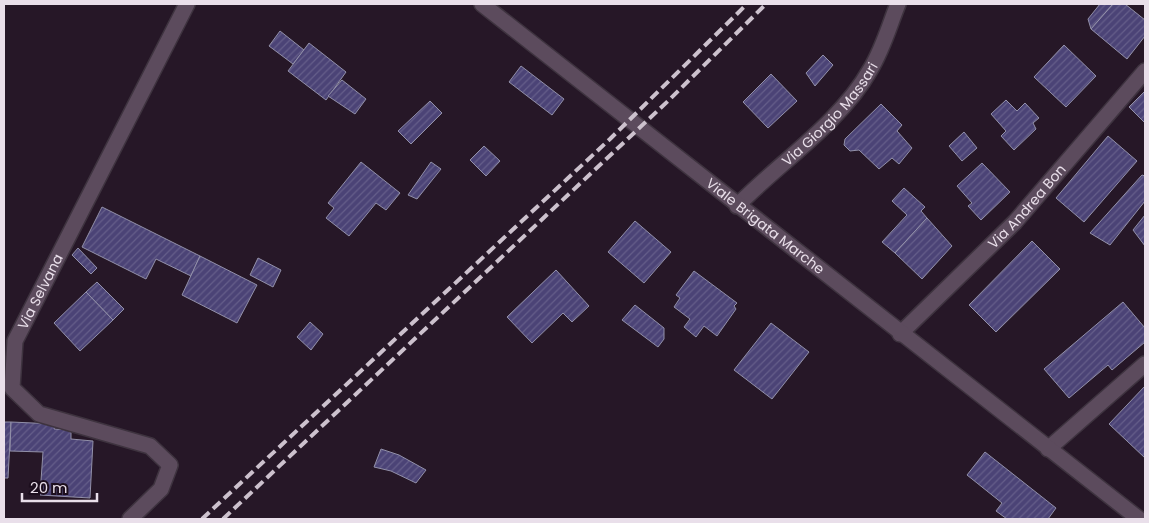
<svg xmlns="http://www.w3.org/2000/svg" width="1149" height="523" viewBox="0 0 1149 523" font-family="Poppins,sans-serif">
<defs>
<pattern id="building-hatch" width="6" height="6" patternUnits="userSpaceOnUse" patternTransform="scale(1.25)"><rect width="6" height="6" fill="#4b4376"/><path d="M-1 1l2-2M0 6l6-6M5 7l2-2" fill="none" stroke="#655e8a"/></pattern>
</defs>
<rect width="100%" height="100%" fill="#261727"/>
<g fill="url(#building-hatch)" stroke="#9290a9">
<path d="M 1100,4 L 1113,4 L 1091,29 L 1088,19 Z"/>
<path d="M 1113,4 L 1125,4 L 1145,20 L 1145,36 L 1127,59 L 1091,29 Z"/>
<path d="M 280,31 L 304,50 L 293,64 L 269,46 Z"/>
<path d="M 309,43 L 346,72 L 326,100 L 288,71 Z"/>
<path d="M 1064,45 L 1096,76 L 1066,107 L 1034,77 Z"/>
<path d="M 823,55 L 833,65 L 815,86 L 806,73 Z"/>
<path d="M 521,66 L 564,99 L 552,115 L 509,82 Z"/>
<path d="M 771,74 L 797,101 L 768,128 L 743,102 Z"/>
<path d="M 342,80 L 366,99 L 355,114 L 328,96 Z"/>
<path d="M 1145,91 L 1145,123 L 1129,107 Z"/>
<path d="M 1006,100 L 1017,111 L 1025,103 L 1039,118 L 1033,123 L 1036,129 L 1014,150 L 1001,136 L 1006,131 L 991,114 Z"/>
<path d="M 430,101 L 442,113 L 411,144 L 398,131 Z"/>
<path d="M 881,104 L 902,125 L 897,131 L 912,148 L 899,164 L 892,158 L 879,169 L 859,150 L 850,151 L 844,145 L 845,139 Z"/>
<path d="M 964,132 L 977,148 L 962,161 L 949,146 Z"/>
<path d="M 1108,136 L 1137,161 L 1084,222 L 1056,198 Z"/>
<path d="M 484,146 L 500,161 L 486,176 L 470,160 Z"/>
<path d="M 361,162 L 400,193 L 386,210 L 376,203 L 349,236 L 326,218 L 334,208 L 328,203 Z"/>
<path d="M 431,162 L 441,169 L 417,199 L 408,195 Z"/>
<path d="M 982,163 L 1010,192 L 981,220 L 968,206 L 972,203 L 957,186 Z"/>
<path d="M 1142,175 L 1145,176 L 1145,201 L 1110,245 L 1090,233 Z"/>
<path d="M 904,188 L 925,207 L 921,211 L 927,218 L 895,253 L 882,242 L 907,215 L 892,201 Z"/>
<path d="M 102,207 L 200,256 L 191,276 L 156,259 L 146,279 L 82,247 Z"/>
<path d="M 1145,215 L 1145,246 L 1133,230 Z"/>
<path d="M 927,218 L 952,246 L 922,279 L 895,253 Z"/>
<path d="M 635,221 L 671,252 L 644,283 L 608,252 Z"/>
<path d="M 1032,241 L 1060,269 L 996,332 L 969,305 Z"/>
<path d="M 78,248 L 97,268 L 91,274 L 72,255 Z"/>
<path d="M 200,256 L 257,285 L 237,323 L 182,295 Z"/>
<path d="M 258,258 L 281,270 L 273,287 L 250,275 Z"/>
<path d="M 556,270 L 589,306 L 572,322 L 563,313 L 532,343 L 507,317 Z"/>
<path d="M 694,271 L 737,303 L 734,306 L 736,309 L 717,336 L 704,326 L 696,337 L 684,327 L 690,319 L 674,307 L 680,298 L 676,295 Z"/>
<path d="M 97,282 L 124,309 L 113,320 L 86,292 Z"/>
<path d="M 86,292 L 113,320 L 80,351 L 54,323 Z"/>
<path d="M 1123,302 L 1145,328 L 1145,342 L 1112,370 L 1108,365 L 1069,398 L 1044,369 Z"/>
<path d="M 635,305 L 664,328 L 664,339 L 658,347 L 622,320 Z"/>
<path d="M 310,322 L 323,334 L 311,350 L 297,337 Z"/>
<path d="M 771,323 L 809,352 L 772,399 L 734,370 Z"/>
<path d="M 1145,386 L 1145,458 L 1109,424 Z"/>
<path d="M 4,422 L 11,422 L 8,478 L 4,478 Z"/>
<path d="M 11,422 L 55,424 L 54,429 L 71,430 L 71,439 L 93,441 L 90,498 L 40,495 L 43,452 L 10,451 Z"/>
<path d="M 381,449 L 399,455 L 426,470 L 416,483 L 391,471 L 374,467 Z"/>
<path d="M 985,452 L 1056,508 L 1048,519 L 1007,519 L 996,511 L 1002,503 L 967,475 Z"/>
</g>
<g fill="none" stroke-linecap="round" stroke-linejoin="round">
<g stroke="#3e333f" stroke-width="18">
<g id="street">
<path id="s1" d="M 737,206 C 780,162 840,123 870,70 C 883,49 889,26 898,4"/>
<path id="s2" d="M 900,334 L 1015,222 L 1145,71"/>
<path d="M 1048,449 L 1145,364"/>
<path id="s3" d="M 130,519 L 161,489 L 170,465 L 150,446 L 39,414 L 12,388 L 15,341 L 187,4"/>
</g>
</g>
<g stroke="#3e333f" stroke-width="18">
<g id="secondary">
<path id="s4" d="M 482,4 L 1139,519"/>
</g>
</g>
<use href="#street" stroke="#5c4b5d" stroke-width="15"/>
<use href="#secondary" stroke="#5c4b5d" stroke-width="15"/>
<g stroke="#ccc1cd" stroke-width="4" stroke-dasharray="10 5" stroke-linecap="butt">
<path d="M 202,519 L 610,139 L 747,4"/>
<path d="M 223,519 L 668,101 L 766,4"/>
</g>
</g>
<g text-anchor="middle" stroke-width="4.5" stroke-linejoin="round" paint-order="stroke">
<g font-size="14" fill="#e9dfea" stroke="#1c0e1d">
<text dy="5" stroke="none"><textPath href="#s1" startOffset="131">Via Giorgio Massari</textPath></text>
<text dy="5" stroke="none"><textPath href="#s2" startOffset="180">Via Andrea Bon</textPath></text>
<text dy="5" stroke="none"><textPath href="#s4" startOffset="360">Viale Brigata Marche</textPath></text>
<text dy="5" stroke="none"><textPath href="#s3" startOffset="352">Via Selvana</textPath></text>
</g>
</g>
<rect width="1149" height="523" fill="none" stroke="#e9dfea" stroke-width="10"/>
<path d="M22 493v8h75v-8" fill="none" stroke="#e9dfea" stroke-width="2.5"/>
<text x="30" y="493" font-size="15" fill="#e9dfea" stroke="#1c0e1d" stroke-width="4" paint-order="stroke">20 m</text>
</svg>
